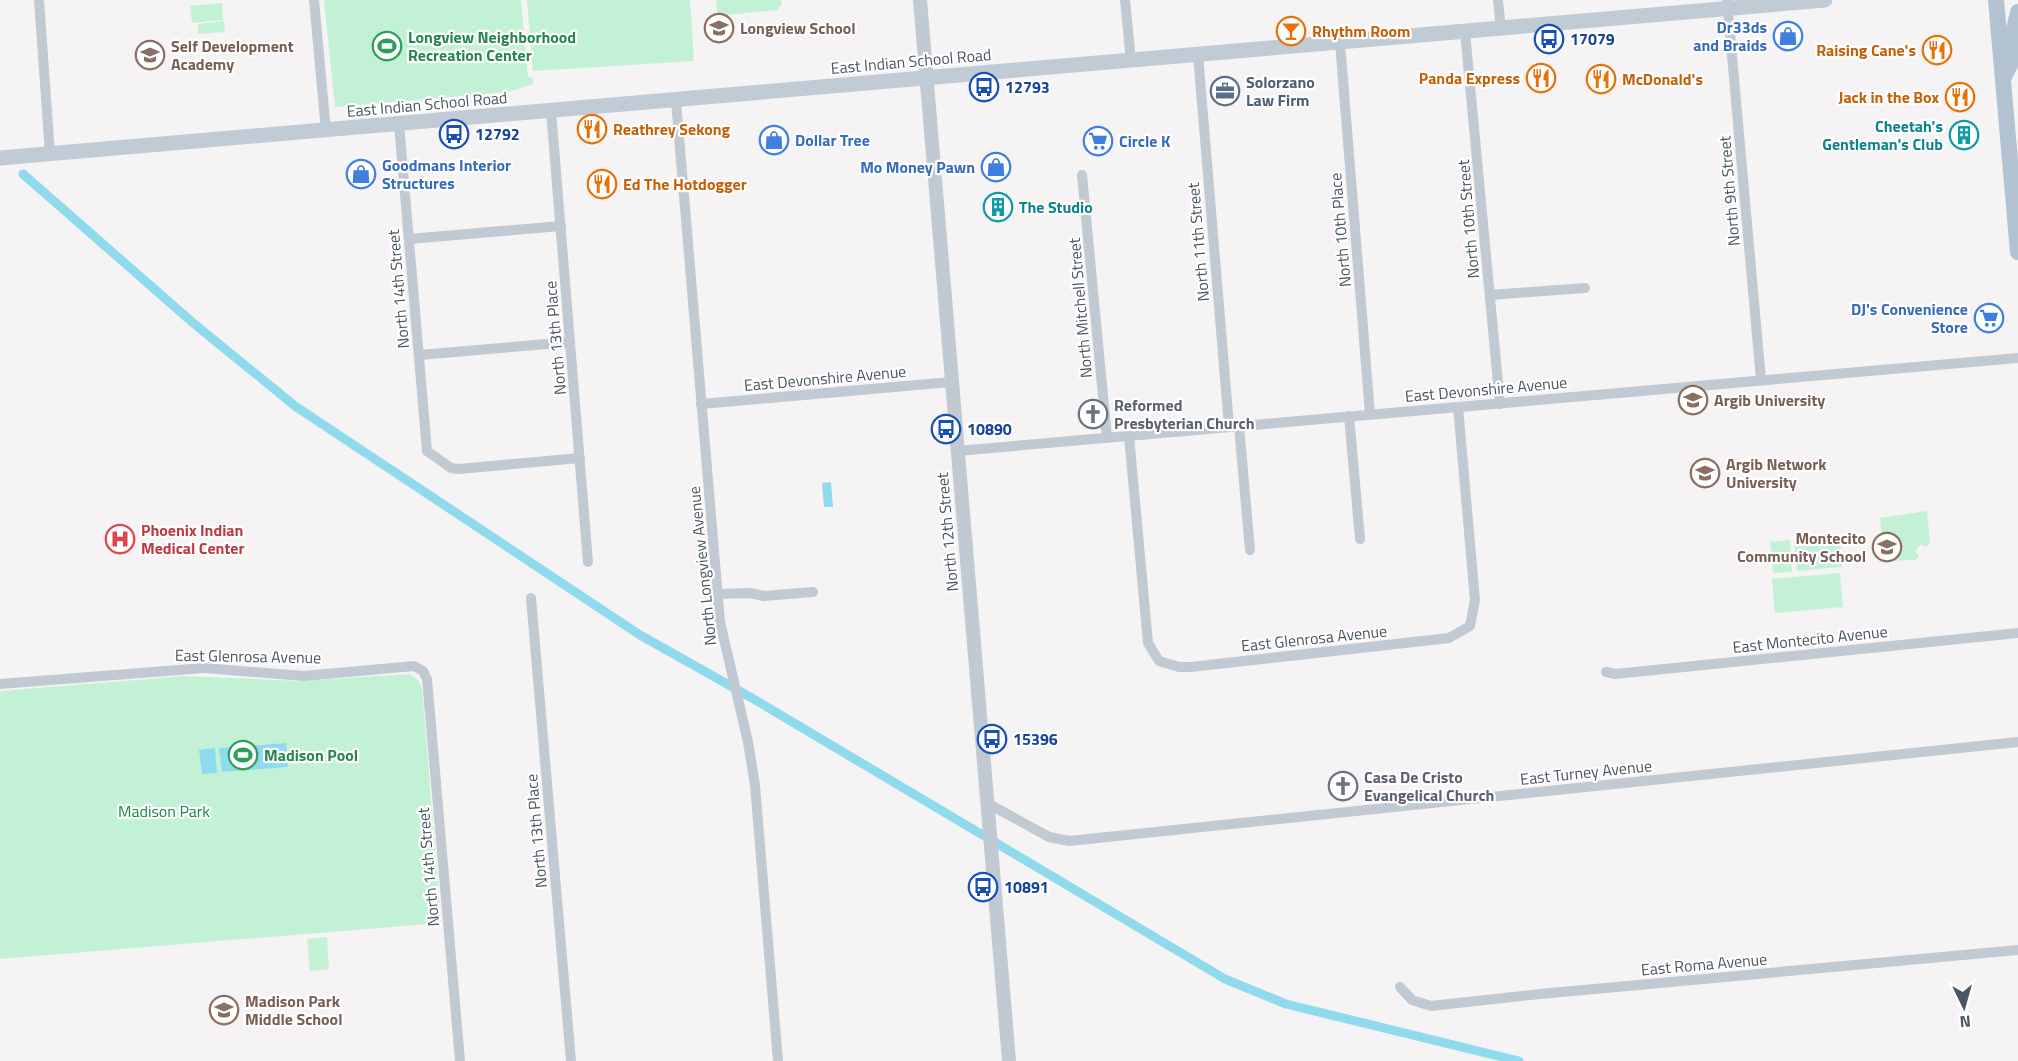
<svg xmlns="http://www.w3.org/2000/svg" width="2018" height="1061" viewBox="0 0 2018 1061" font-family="'Titillium Web',sans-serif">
<rect width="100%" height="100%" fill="#f5f3f3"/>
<g fill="#c3f1d5">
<path d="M 324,0 L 521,0 L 528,77 L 533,78 L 533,84 L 508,92 L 335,107 Z"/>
<path d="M 527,0 L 690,0 L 694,61 L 533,71 Z"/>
<path d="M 716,0 L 781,0 L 782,5 L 777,10 L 718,16 Z"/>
<path d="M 222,3 L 223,20 L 192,23 L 190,6 Z"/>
<path d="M 224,21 L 225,32 L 198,34 L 198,24 Z"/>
<path d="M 1927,511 L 1930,543 L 1926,547 L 1921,544 L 1915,551 L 1919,556 L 1915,560 L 1884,561 L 1880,518 Z"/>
<path d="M 1840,537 L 1842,567 L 1797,571 L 1794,541 Z"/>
<path d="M 1790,540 L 1792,572 L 1773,573 L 1770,542 Z"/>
<path d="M 1840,573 L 1843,607 L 1775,613 L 1772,579 Z"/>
<path d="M 410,674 L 419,681 L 422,688 L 441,923 L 0,959 L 0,691 L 185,676 L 300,681 Z"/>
<path d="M 327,937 L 329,969 L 310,971 L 307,939 Z"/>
</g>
<g fill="#90daee">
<path d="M 831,482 L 833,507 L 824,507 L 822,483 Z"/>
<path d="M 286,743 L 288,767 L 222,772 L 219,748 Z"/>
<path d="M 215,748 L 217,773 L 202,774 L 199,750 Z"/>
</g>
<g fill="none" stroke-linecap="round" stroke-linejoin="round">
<path stroke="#90daee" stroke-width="9" d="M 23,174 L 192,322 L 295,406 L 640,635 L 752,698 L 1225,979 L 1286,1004 L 1519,1061"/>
<g stroke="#c1cad2" stroke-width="10">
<path d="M 39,0 L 50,154"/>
<path d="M 314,0 L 326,131"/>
<path d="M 1125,0 L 1131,61"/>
<path d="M 1498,0 L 1501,29"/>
<path d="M 1727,0 L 1761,380"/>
<path d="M 1465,32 L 1500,404"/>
<path d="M 1340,43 L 1370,414"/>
<path d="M 1198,55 L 1229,426"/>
<path d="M 676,101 L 720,622 L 748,742 L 755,785 L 778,1061"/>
<path d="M 551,111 L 588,562"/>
<path d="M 399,124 L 427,451 L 451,468 L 459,469 L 580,458"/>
<path d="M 1082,175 L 1107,438"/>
<path d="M 409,239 L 561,226"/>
<path d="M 1490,295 L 1585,288"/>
<path d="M 419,355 L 570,342"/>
<path d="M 701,404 L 951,382"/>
<path d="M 1349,416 L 1360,539"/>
<path d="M 1239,426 L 1250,550"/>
<path d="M 1129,436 L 1148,643 L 1159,661 L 1179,667 L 1191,667 L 1449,638 L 1470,626 L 1475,600 L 1458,407"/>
<path d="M 957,451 L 2018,358"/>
<path d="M 717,594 L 750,593 L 764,596 L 813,592"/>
<path d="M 531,598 L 571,1061"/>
<path d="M 1606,672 L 1615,674 L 2018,633"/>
<path d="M 0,684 L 204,668 L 304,676 L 414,666 L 423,671 L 427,679 L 460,1061"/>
<path d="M 987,803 L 1049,837 L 1069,841 L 2018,742"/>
<path d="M 1400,987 L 1412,1000 L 1431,1006 L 1540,994 L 2018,950"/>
</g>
<path stroke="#c1cad2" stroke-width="14" d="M 920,0 L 1009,1061"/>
<path stroke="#c1cbd6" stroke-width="15" d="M 0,158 L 1825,0"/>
<g stroke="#b3c2d1" stroke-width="16">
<path d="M 1996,0 L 2018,252"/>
<path d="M 2004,77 L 2015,55 L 2014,30 L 2018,12"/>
</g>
</g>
<defs>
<g id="school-ring" transform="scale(1.5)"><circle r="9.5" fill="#fff" stroke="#8d6e63" stroke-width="1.5"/><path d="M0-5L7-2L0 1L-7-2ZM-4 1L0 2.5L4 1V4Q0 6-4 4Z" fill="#8d6e63"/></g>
<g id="bar-ring" transform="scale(1.5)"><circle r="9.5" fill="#fff" stroke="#e8710a" stroke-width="1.5"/><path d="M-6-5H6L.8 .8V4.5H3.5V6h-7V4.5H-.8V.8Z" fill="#e8710a"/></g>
<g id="shop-ring" transform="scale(1.5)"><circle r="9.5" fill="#fff" stroke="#3f7fe0" stroke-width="1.5"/><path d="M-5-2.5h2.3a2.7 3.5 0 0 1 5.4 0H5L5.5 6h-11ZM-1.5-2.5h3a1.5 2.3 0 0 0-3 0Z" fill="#3f7fe0"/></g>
<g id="bus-ring" transform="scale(1.5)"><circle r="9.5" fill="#fff" stroke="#1a4fb4" stroke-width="1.5"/><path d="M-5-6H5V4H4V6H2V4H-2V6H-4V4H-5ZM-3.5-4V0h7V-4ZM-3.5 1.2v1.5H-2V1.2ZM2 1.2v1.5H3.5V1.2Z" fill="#1a4fb4"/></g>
<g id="stadium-ring" transform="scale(1.5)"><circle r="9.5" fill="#fff" stroke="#2e9e5b" stroke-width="1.5"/><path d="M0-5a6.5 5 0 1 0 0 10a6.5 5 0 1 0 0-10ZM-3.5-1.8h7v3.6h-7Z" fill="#2e9e5b"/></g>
<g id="restaurant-ring" transform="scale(1.5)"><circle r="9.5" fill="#fff" stroke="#e8710a" stroke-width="1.5"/><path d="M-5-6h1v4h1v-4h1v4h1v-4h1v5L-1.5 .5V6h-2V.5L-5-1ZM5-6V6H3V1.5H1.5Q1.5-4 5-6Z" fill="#e8710a"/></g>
<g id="office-ring" transform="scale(1.5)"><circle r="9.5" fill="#fff" stroke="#5c6f8a" stroke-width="1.5"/><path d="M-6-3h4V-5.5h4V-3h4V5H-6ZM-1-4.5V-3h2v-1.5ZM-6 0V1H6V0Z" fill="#5c6f8a"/></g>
<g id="building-ring" transform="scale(1.5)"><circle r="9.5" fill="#fff" stroke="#0f9aa8" stroke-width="1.5"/><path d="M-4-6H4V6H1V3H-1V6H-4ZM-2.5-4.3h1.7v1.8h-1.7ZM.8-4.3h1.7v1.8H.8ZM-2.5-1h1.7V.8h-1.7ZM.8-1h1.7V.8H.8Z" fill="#0f9aa8"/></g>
<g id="supermarket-ring" transform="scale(1.5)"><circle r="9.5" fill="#fff" stroke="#3f7fe0" stroke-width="1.5"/><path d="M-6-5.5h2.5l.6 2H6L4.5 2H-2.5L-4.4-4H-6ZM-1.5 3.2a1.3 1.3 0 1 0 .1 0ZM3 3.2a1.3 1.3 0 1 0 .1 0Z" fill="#3f7fe0"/></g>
<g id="church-ring" transform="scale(1.5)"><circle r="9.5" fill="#fff" stroke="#6b7280" stroke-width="1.5"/><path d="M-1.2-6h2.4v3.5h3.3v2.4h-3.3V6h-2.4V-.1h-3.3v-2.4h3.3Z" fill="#6b7280"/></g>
<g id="university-ring" transform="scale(1.5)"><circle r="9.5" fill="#fff" stroke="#8d6e63" stroke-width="1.5"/><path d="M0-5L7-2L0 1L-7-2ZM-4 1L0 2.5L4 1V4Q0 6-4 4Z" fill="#8d6e63"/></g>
<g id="hospital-ring" transform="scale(1.5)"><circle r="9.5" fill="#fff" stroke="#e0444e" stroke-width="1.5"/><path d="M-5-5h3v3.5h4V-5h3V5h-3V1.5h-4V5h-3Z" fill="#e0444e"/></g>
</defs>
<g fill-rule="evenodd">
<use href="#school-ring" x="719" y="28"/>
<use href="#bar-ring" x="1291" y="31"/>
<use href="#shop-ring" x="1788" y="36"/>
<use href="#bus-ring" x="1549" y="39"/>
<use href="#stadium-ring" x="387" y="46"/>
<use href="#restaurant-ring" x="1937" y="50"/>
<use href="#school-ring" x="150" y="55"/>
<use href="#restaurant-ring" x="1541" y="78"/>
<use href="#restaurant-ring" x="1601" y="79"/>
<use href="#bus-ring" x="984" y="87"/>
<use href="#office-ring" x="1225" y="91"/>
<use href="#restaurant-ring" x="1960" y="97"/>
<use href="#restaurant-ring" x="592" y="129"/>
<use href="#bus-ring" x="454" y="134"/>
<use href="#building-ring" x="1964" y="135"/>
<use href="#shop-ring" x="774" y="140"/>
<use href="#supermarket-ring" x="1098" y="141"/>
<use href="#shop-ring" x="996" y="167"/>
<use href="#shop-ring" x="361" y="174"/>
<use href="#restaurant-ring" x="602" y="184"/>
<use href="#building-ring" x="998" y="207"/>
<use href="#supermarket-ring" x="1989" y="318"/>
<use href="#school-ring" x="1693" y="400"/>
<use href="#church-ring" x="1093" y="414"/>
<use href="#bus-ring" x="946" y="429"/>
<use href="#university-ring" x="1705" y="473"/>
<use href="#hospital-ring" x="120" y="539"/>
<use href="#school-ring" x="1887" y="547"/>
<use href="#bus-ring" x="992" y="739"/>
<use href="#stadium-ring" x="243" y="755"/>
<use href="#church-ring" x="1343" y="786"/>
<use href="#bus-ring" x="983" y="887"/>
<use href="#school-ring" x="224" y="1010"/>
</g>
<g text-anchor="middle" stroke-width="4.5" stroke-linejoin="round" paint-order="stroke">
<g font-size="16" font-weight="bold" fill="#366cbe" stroke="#fff" text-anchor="end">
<text x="1767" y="33">Dr33ds<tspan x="1767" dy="18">and Braids</tspan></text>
<text x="795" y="146" text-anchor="start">Dollar Tree</text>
<text x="1119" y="147" text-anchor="start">Circle K</text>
<text x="382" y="171" text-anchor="start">Goodmans Interior<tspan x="382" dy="18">Structures</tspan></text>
<text x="975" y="173">Mo Money Pawn</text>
<text x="1968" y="315">DJ's Convenience<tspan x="1968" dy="18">Store</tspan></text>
</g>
<g font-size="16" font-weight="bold" fill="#785e54" stroke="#fff" text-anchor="start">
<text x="740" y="34">Longview School</text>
<text x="171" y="52">Self Development<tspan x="171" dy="18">Academy</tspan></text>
<text x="1714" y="406">Argib University</text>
<text x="1726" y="470">Argib Network<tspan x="1726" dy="18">University</tspan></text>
<text x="1866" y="544" text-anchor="end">Montecito<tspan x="1866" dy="18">Community School</tspan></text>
<text x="245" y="1007">Madison Park<tspan x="245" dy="18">Middle School</tspan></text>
</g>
<g font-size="16" font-weight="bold" fill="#c56008" stroke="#fff" text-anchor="start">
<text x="1312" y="37">Rhythm Room</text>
<text x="1916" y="56" text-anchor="end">Raising Cane's</text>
<text x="1520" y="84" text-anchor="end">Panda Express</text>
<text x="1622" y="85">McDonald's</text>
<text x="1939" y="103" text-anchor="end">Jack in the Box</text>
<text x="613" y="135">Reathrey Sekong</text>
<text x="623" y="190">Ed The Hotdogger</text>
</g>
<g font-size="16" font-weight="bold" fill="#27864d" stroke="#fff" text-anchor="start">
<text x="408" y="43">Longview Neighborhood<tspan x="408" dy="18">Recreation Center</tspan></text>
<text x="264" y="761">Madison Pool</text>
</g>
<g font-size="16" font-weight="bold" fill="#164399" stroke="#fff" text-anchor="start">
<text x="1570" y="45">17079</text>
<text x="1005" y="93">12793</text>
<text x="475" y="140">12792</text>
<text x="967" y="435">10890</text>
<text x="1013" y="745">15396</text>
<text x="1004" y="893">10891</text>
</g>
<g font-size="16" fill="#4a5661" stroke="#fff">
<text transform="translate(911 61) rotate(-5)" y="6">East Indian School Road</text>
<text transform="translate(427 104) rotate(-5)" y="6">East Indian School Road</text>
<text transform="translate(1729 191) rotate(-95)" y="6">North 9th Street</text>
<text transform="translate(1468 219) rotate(-95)" y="6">North 10th Street</text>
<text transform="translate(1340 230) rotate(-95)" y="6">North 10th Place</text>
<text transform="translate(1198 242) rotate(-95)" y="6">North 11th Street</text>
<text transform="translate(398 289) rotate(-95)" y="6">North 14th Street</text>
<text transform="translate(1080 308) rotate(-95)" y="6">North Mitchell Street</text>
<text transform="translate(555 338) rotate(-95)" y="6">North 13th Place</text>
<text transform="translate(825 378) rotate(-5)" y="6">East Devonshire Avenue</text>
<text transform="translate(1486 389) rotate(-5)" y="6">East Devonshire Avenue</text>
<text transform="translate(947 532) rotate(-95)" y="6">North 12th Street</text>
<text transform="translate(702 566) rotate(-96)" y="6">North Longview Avenue</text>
<text transform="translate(1314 638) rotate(-6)" y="6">East Glenrosa Avenue</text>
<text transform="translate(1810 639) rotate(-6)" y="6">East Montecito Avenue</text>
<text transform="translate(248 656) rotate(1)" y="6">East Glenrosa Avenue</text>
<text transform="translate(1586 772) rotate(-6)" y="6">East Turney Avenue</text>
<text transform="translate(536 831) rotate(-95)" y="6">North 13th Place</text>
<text transform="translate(428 867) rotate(-95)" y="6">North 14th Street</text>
<text transform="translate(1704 964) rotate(-5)" y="6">East Roma Avenue</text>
</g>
<g font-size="16" font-weight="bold" fill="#4e5e75" stroke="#fff" text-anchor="start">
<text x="1246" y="88">Solorzano<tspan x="1246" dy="18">Law Firm</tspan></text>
</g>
<g font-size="16" font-weight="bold" fill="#0d838f" stroke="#fff" text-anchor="end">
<text x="1943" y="132">Cheetah's<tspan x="1943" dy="18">Gentleman's Club</tspan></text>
<text x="1019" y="213" text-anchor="start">The Studio</text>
</g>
<g font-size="16" font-weight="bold" fill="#5b616d" stroke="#fff" text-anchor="start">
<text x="1114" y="411">Reformed<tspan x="1114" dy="18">Presbyterian Church</tspan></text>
<text x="1364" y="783">Casa De Cristo<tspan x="1364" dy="18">Evangelical Church</tspan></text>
</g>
<g font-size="16" font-weight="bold" fill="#be3a42" stroke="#fff" text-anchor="start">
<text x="141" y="536">Phoenix Indian<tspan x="141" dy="18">Medical Center</tspan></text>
</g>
<g font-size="16" fill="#17864f" stroke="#fff">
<text x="164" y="817">Madison Park</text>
</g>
</g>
<g transform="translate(1964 1007) rotate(175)" stroke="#ffffff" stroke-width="4.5" paint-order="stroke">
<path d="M0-4.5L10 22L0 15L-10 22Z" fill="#4a5661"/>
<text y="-9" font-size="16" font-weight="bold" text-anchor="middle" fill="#4a5661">N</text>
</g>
</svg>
